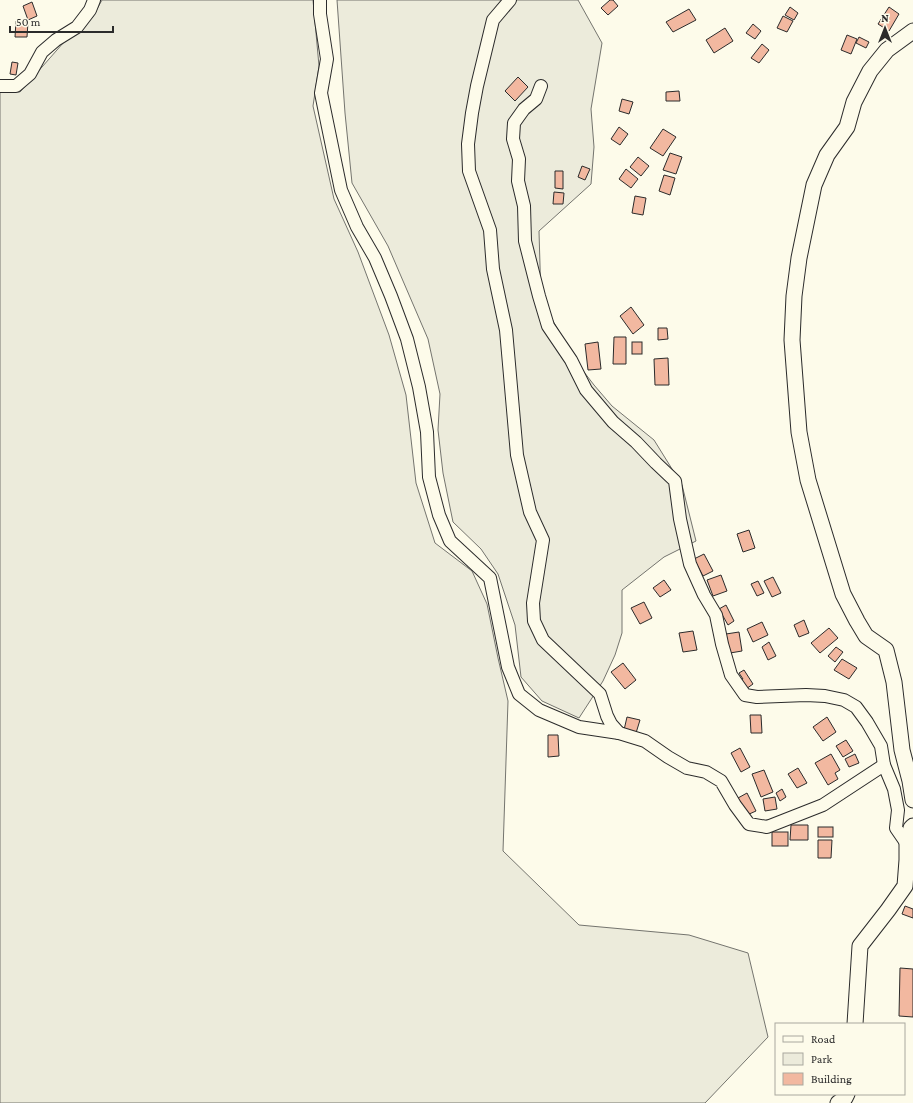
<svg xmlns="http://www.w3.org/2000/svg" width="913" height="1103" viewBox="0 0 913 1103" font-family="'Crimson Pro',serif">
<rect width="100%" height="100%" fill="#fdfbea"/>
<g fill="#ecebdb" stroke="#74746e">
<path d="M 102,0 L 313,0 L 319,66 L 313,106 L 334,199 L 358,252 L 389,335 L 406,395 L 416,483 L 435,543 L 472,571 L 487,604 L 498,658 L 508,701 L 503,851 L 579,925 L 689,935 L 748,953 L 768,1037 L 705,1103 L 0,1103 L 0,90 L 20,92 L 64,42 L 92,18 Z"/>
<path d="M 337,0 L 578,0 L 602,43 L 591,109 L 594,147 L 591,184 L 539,231 L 541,299 L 574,359 L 594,385 L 612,406 L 654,440 L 682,485 L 696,541 L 664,557 L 622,590 L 622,633 L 615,655 L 603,681 L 579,718 L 542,701 L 521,677 L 515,625 L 498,574 L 481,549 L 453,522 L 443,473 L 438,430 L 440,394 L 428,339 L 388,246 L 352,183 L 345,113 Z"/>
</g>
<g fill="#f2b8a0" stroke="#2b2b2b">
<path d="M 610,0 L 613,0 L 618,6 L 608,15 L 601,8 Z"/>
<path d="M 32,2 L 37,16 L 28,20 L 23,6 Z"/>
<path d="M 790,7 L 798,13 L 794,20 L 785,15 Z"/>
<path d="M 889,7 L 899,14 L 889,31 L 878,24 Z"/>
<path d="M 689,9 L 696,20 L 673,32 L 666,22 Z"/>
<path d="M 783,16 L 793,21 L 787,32 L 777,28 Z"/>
<path d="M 16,21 L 28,22 L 27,37 L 15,37 Z"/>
<path d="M 753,24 L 761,31 L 755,39 L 746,33 Z"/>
<path d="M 725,28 L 733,41 L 714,53 L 706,40 Z"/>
<path d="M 847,35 L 857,39 L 851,54 L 841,50 Z"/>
<path d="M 859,37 L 869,42 L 866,48 L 856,43 Z"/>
<path d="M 762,44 L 769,50 L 759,63 L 751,58 Z"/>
<path d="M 12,62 L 18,63 L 16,75 L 10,74 Z"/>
<path d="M 518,77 L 528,87 L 515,101 L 505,91 Z"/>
<path d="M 679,91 L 680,101 L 666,101 L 666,92 Z"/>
<path d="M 622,99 L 633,102 L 629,114 L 619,111 Z"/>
<path d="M 619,127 L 628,134 L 620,145 L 611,139 Z"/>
<path d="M 663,129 L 676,137 L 663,156 L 650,148 Z"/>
<path d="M 670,153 L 682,157 L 676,174 L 663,170 Z"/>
<path d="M 638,157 L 649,166 L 641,176 L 630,167 Z"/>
<path d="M 582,166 L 590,169 L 585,180 L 578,177 Z"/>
<path d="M 626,169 L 638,179 L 631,188 L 619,179 Z"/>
<path d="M 555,171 L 563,171 L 563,189 L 555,188 Z"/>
<path d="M 664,175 L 675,178 L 670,195 L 659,191 Z"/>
<path d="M 554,192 L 564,193 L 563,204 L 553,204 Z"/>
<path d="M 635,196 L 646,198 L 643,215 L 632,213 Z"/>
<path d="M 631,307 L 644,325 L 633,334 L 620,316 Z"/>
<path d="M 658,328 L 667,328 L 668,339 L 658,340 Z"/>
<path d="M 614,337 L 626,337 L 626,364 L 613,364 Z"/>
<path d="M 598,342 L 601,369 L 588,370 L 585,344 Z"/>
<rect x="632" y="342" width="10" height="12"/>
<path d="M 668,358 L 669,385 L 655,385 L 654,359 Z"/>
<path d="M 749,530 L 755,548 L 743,552 L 737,534 Z"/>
<path d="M 704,554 L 713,571 L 703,576 L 694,559 Z"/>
<path d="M 721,575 L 727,591 L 713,596 L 707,580 Z"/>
<path d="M 773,577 L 781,593 L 772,597 L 764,581 Z"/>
<path d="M 664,580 L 671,590 L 660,597 L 653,588 Z"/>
<path d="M 758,581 L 764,593 L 757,596 L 751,584 Z"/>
<path d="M 644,602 L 652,618 L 640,624 L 631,608 Z"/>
<path d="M 726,605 L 734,621 L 728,625 L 719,609 Z"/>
<path d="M 804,620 L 809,633 L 799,637 L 794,625 Z"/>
<path d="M 762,622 L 768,635 L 753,642 L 747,629 Z"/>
<path d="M 829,628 L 838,638 L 820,653 L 811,643 Z"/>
<path d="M 693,631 L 697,650 L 683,652 L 679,633 Z"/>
<path d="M 739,632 L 742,651 L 730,653 L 726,634 Z"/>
<path d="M 769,642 L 776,656 L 768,660 L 762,647 Z"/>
<path d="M 836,647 L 843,652 L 835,662 L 828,656 Z"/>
<path d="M 842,659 L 857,668 L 849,679 L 834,670 Z"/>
<path d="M 623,663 L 636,680 L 625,689 L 611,672 Z"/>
<path d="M 744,670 L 753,684 L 746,689 L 740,681 L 743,679 L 739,673 Z"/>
<path d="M 750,715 L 761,715 L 762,733 L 751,733 Z"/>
<path d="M 627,717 L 640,720 L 636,733 L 624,730 Z"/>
<path d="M 827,717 L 836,732 L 823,741 L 813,727 Z"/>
<path d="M 548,735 L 558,735 L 559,756 L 548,757 Z"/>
<path d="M 846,740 L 853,751 L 843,757 L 836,746 Z"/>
<path d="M 740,748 L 750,767 L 741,772 L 731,753 Z"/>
<path d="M 831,754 L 840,770 L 835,773 L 838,779 L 828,785 L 815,763 Z"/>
<path d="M 855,754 L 859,763 L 849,767 L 845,759 Z"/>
<path d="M 798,768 L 807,783 L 797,788 L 788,774 Z"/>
<path d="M 764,770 L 773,792 L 761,797 L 752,774 Z"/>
<path d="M 782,789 L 786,797 L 780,801 L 776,793 Z"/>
<path d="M 747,793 L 756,811 L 747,815 L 738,798 Z"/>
<path d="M 775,797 L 777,809 L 765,811 L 763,799 Z"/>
<path d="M 791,825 L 808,825 L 808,840 L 790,840 Z"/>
<rect x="818" y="827" width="15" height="10"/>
<rect x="772" y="832" width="16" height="14"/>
<path d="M 818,840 L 832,840 L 831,858 L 818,858 Z"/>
<path d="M 905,906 L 913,909 L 913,918 L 902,914 Z"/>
<path d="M 900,968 L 913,969 L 913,1017 L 899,1016 Z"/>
</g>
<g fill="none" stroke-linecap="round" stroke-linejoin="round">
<g stroke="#2b2b2b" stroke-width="14">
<g id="minor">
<path d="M 320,0 L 320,14 L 327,59 L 321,93 L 341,190 L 357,227 L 375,258 L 391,296 L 407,339 L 419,387 L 427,432 L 429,477 L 439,515 L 450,541 L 490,578 L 508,667 L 519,694 L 539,710 L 579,727 L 619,733 L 645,741 L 668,757 L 687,768 L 706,772 L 721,781 L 735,805 L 749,824 L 767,827 L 823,805 L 884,765"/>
<path d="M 510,0 L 493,20 L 477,86 L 472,113 L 468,144 L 469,171 L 490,230 L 493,269 L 506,330 L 517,455 L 530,512 L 543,540 L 533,603 L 534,621 L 543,640 L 600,694 L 607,716 L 611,724 L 619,733"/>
<path d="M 0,86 L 16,86 L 30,74 L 42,52 L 56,40 L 77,27 L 90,10 L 94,0"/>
<path d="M 541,86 L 536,99 L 524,109 L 514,123 L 513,139 L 519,159 L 518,181 L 524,206 L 525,241 L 539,296 L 548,326 L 571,360 L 586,390 L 613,422 L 636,442 L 656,463 L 675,481 L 680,519 L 690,564 L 704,595 L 716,615 L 722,644 L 731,675 L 745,695 L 757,697 L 806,695 L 825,696 L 844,700 L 856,707 L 867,722 L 881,746 L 884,765 L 894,789 L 898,810 L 896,828 L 907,844"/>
</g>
</g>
<g stroke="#2b2b2b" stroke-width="17">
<g id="tertiary">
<path d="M 913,31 L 887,50 L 870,71 L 854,102 L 847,127 L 827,155 L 814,185 L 799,258 L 794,296 L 792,340 L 799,432 L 808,480 L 843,594 L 857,621 L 866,636 L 886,650 L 894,682 L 902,750 L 910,781 L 913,800"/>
<path d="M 855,1024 L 860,946 L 888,910 L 905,886 L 907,860 L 907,844 L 911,828 L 913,826"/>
<path d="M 838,1103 L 845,1098 L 847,1094"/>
</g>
</g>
<use href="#minor" stroke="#fdfbea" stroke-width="12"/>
<use href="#tertiary" stroke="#fdfbea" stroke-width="15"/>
</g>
<rect x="775" y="1023" width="130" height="72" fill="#fdfbea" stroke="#a9a89e"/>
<rect x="783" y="1036" width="20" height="6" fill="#fdfbea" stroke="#a9a89e"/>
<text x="811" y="1043" font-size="12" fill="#2b2b2b">Road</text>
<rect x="783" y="1053" width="20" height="12" fill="#ecebdb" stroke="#a9a89e"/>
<text x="811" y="1063" font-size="12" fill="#2b2b2b">Park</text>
<rect x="783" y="1073" width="20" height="12" fill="#f2b8a0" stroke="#a9a89e"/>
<text x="811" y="1083" font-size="12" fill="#2b2b2b">Building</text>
<g transform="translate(885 28)" stroke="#fdfbea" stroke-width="3" paint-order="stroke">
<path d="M0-3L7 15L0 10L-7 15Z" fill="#2b2b2b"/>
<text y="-6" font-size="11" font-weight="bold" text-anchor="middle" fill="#2b2b2b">N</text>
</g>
<path d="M10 26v6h103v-6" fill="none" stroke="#2b2b2b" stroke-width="2"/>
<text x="16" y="26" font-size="12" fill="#2b2b2b" stroke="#fdfbea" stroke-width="3" paint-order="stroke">50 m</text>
</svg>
